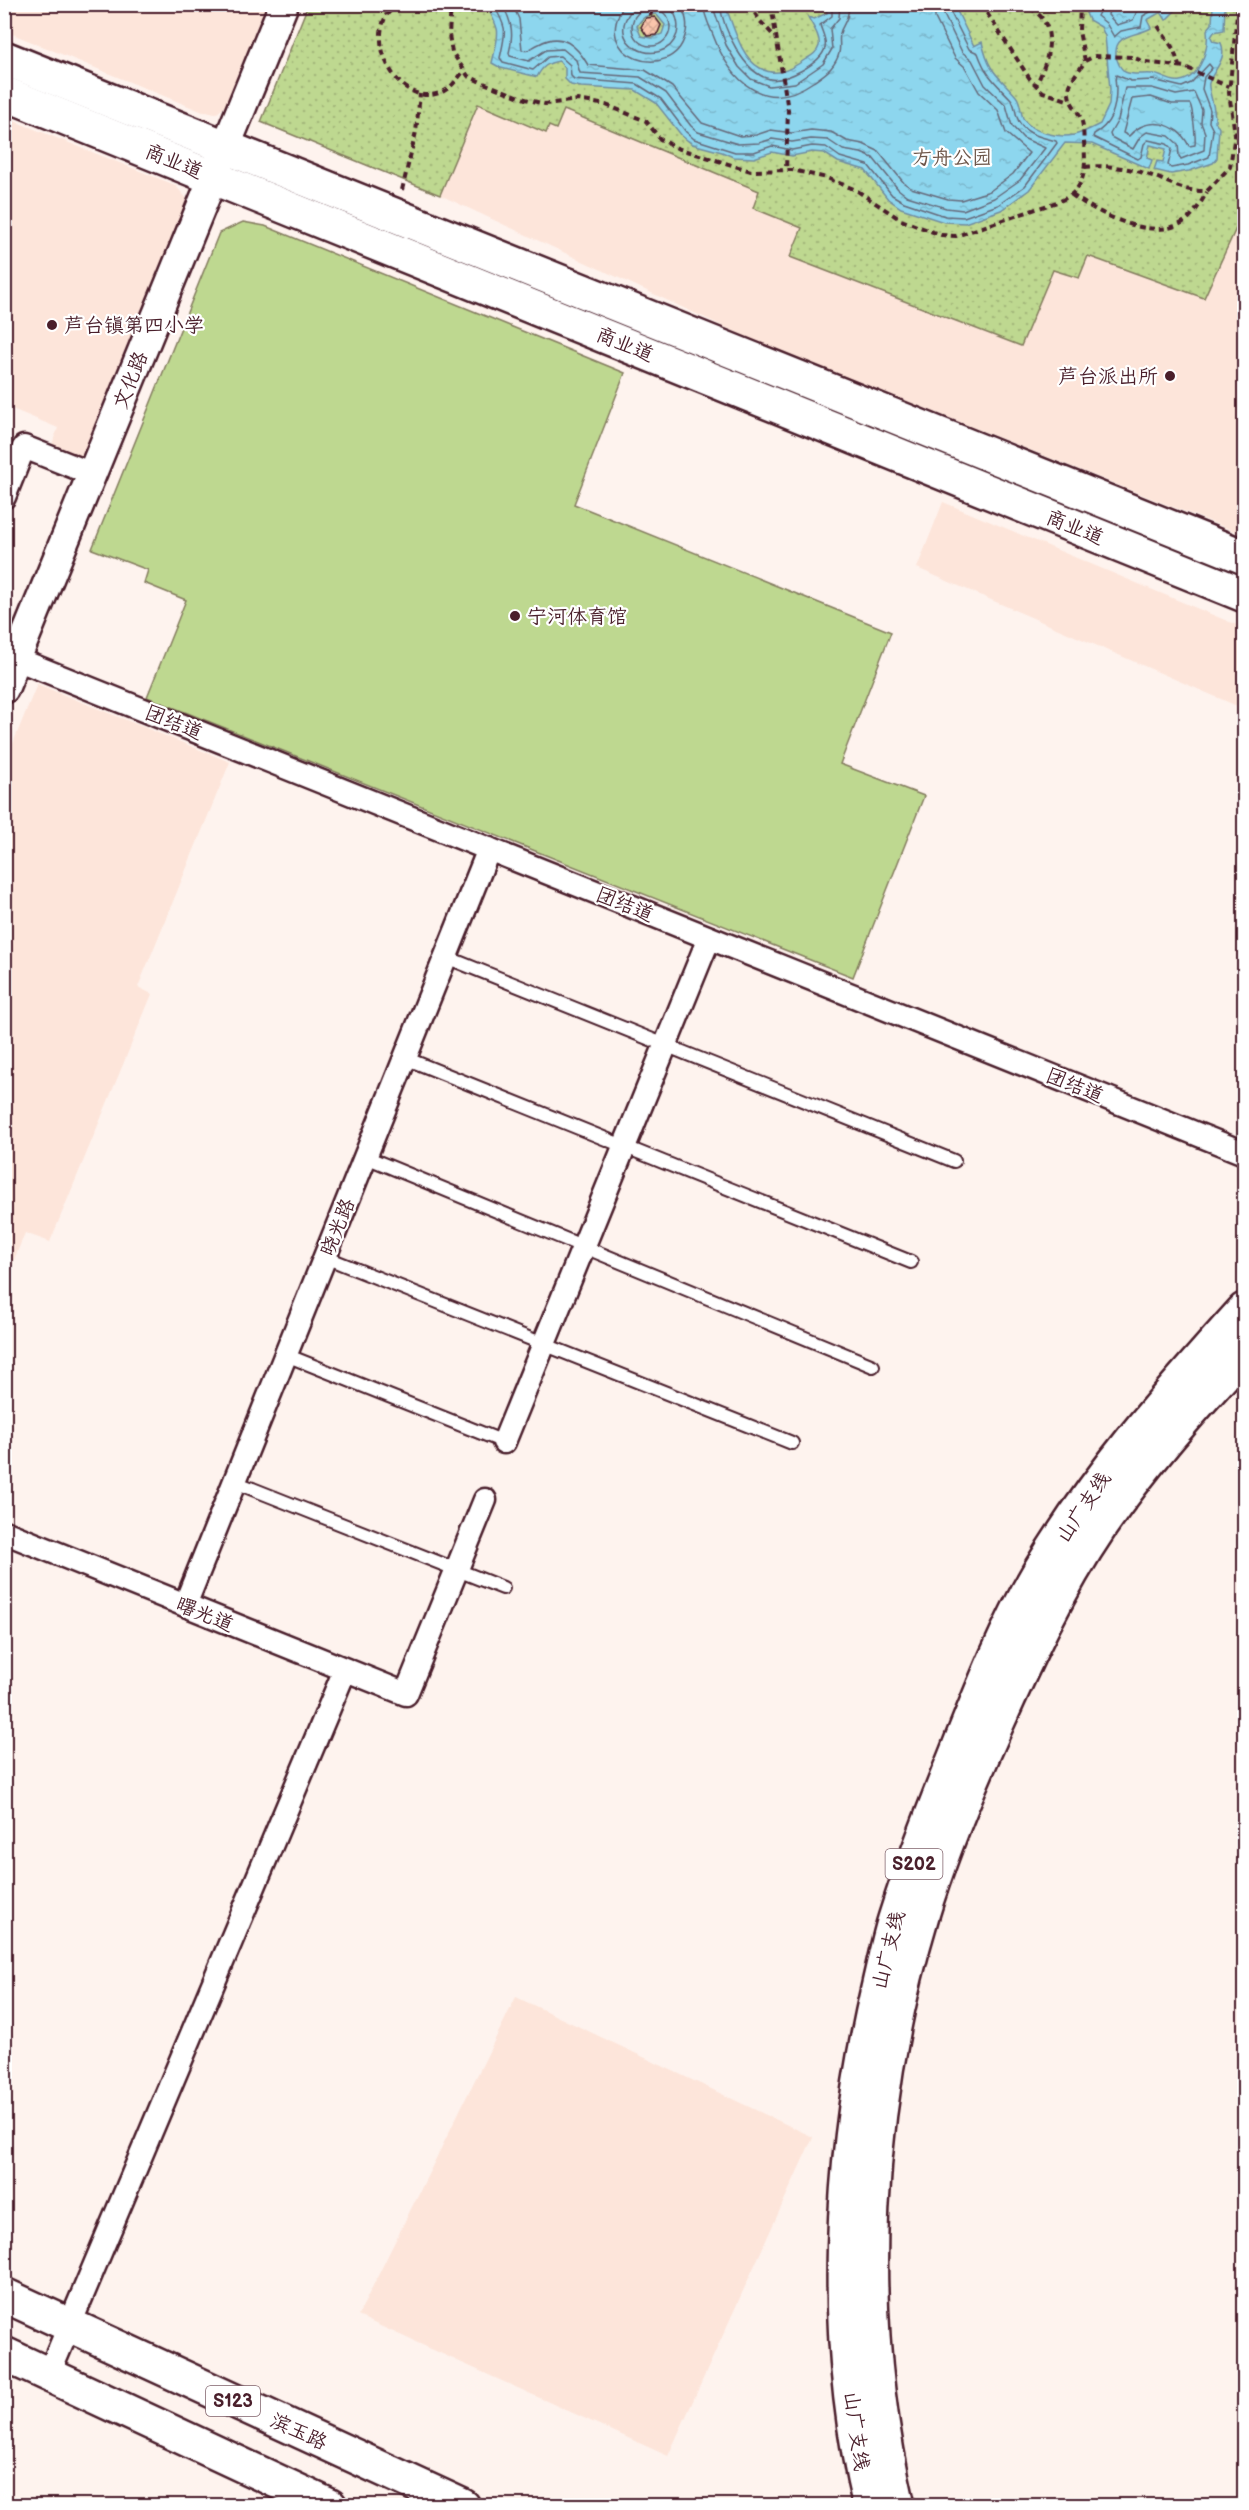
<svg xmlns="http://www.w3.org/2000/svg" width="1249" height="2510" viewBox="0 0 1249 2510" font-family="'Balsamiq Sans','LXGW WenKai TC',sans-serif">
<defs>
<pattern id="park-dots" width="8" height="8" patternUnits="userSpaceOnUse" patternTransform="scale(1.5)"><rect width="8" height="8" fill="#bed890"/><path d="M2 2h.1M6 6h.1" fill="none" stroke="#a5b97c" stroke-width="1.8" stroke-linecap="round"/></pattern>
<pattern id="water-ripples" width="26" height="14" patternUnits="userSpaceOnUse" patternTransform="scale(1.5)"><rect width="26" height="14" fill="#8dd6ee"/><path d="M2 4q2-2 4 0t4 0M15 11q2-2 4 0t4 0" fill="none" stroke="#7bb7cc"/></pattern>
<pattern id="building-cross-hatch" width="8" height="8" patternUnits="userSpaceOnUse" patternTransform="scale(1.5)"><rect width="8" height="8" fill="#fac5ac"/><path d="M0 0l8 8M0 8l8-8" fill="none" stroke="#d8a994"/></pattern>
</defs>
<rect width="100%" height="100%" fill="#fef3ee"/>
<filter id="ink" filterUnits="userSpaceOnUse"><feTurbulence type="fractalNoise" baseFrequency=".0167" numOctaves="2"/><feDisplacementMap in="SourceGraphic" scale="12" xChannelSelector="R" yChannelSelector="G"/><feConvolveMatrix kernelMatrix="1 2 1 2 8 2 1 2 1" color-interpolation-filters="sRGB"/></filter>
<g filter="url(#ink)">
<g fill="#fde5da">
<path d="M 4,5 L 269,5 L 228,104 L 217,113 L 203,112 L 5,31 Z"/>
<path d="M 478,104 L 546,133 L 549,126 L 556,129 L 564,110 L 760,191 L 753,208 L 802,228 L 790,256 L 1053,270 L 1088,256 L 1204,298 L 1244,211 L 1244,535 L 755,341 L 440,195 Z"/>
<path d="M 4,117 L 175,185 L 189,201 L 84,460 L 51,447 L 58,428 L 5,406 Z"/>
<path d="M 943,502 L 1244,628 L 1244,709 L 917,568 Z"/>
<path d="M 37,684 L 230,762 L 138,987 L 152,994 L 50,1242 L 25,1233 L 8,1274 L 4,1272 L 5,763 Z"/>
<path d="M 516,1997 L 813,2137 L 668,2456 L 358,2316 Z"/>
</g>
<path fill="#bed890" stroke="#847c5e" stroke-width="1.5" d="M 243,222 L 265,226 L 625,373 L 574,504 L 891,632 L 840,764 L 924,796 L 853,977 L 147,697 L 186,600 L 144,583 L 148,570 L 92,549 L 219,233 Z"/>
<path fill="url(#park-dots)" stroke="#847c5e" stroke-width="1.5" d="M 308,5 L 1244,5 L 1244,211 L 1204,298 L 1088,256 L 1079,278 L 1053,270 L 1021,346 L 790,257 L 802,228 L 753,208 L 759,191 L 564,110 L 556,129 L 549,126 L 546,133 L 478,104 L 440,195 L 261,122 Z"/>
<path fill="url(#water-ripples)" stroke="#728da0" stroke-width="1.5" fill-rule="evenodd" d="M 486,5 L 725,5 C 733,24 740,57 760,68 C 777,78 791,69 806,59 C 811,56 817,53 819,46 C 821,37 812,25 808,17 L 814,19 L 827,13 L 826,5 L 963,5 L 957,11 L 974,46 L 982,42 C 989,73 997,74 1016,96 C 1021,102 1020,111 1023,118 C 1031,133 1059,138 1074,135 C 1083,133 1092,128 1100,124 L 1109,105 L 1110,89 L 1105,36 L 1101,27 L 1089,20 L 1086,13 L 1100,5 L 1190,5 L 1177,9 L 1166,20 L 1161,12 L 1147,20 L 1151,28 C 1138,36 1114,33 1116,55 C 1117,62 1120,68 1125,72 C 1135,76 1142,73 1153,74 C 1162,75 1171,83 1180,81 C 1201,78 1209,47 1207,30 L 1212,24 L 1213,5 L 1225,5 L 1224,30 L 1214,32 L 1211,37 L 1213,41 L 1221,43 C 1228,59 1213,70 1209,83 C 1207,88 1216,108 1215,121 L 1219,128 L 1217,158 L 1213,163 L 1189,171 L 1171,174 L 1154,170 L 1157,161 L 1163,162 L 1166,149 L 1150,145 L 1147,158 L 1152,160 L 1149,169 L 1092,144 L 1065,143 L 1029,190 L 1001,210 L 965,223 L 944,222 L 901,208 L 888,199 L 865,170 L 838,162 L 824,153 L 812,152 L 792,156 L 772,152 L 754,158 L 733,157 L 722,152 L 692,144 L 682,136 L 656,103 L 635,90 L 581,87 L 571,85 L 565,79 L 565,68 L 559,61 C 547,63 542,67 537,77 L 501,68 L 492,63 C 499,31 502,34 486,5 ZM 656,14 L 665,25 L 662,34 L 652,38 L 641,36 L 637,26 C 643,17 646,15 656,14 Z"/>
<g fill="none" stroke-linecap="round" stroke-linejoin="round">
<g stroke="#656879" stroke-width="1.5">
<path d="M 493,4 C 508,30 506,30 500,58 L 503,62 L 533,70 L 548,57 L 560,56 L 570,65 L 571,76 L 574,79 L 637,84 L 661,99 L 686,132 L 694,139 L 735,152 L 754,152 L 772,146 L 792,150 L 812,146 L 826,147 L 840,157 L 868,165 L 892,195 L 904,202 L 945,216 L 964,217 L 998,205 L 1025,186 L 1057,143 L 1056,141 C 1041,137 1022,134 1017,117 C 1015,111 1015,104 1011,99 C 995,82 986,76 978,53 L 969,49 L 951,13 L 955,4"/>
<path d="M 502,4 C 512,22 514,34 509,53 L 510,56 L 529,61 L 546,50 L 563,49 L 576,60 L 580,73 L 640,77 L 666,93 L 691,126 L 698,132 L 738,144 L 759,143 L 772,139 L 792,142 L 811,139 L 828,140 L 843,150 L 861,153 L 873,158 L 898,189 L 907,196 L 946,208 L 963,210 L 994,198 L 1020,180 L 1045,148 L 1023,138 L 1012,126 L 1006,105 L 985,85 L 972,60 L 962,52 L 944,15 L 945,4"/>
<path d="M 512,4 L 519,19 L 522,50 C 529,52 532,47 539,44 C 562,31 577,46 588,65 L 645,70 L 672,87 L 702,123 L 740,136 L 756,135 L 771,130 L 792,133 L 811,130 L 831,132 L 847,141 L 863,144 L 878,151 L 904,183 L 911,188 L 948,199 L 961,200 L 990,191 L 1013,174 L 1029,153 L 1006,133 L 998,110 L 979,92 L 965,67 L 955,58 L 935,18 L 935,4"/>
<path d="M 625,4 C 587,58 672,84 685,36 C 689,24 686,14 679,4"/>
<path d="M 638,4 C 594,42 664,74 677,34 C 680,22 675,12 667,4"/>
<path d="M 703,4 C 704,15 709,25 713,35 C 730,80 764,116 813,82 C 819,78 826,74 831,68 C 846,50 836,41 841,30 C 846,20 849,16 849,4"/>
<path d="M 712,4 L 726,45 L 739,67 L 751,79 L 769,86 L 795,83 L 823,64 L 832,49 L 830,29 L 839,18 L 840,4"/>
<path d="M 720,4 C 723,29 744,74 770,79 C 786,82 821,63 825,48 C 827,40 822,32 820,25 L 832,16 L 832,4"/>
<path d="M 1103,4 L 1097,16 L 1106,23 L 1114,37 L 1121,31 L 1141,27 L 1143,16 L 1157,8 L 1168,10 L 1174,4"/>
<path d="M 1110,4 L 1108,15 L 1117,25 L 1133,20 L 1137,11 L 1147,4"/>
<circle cx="651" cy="27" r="19"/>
<path d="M 1209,64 L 1212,68 L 1204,77 L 1202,89 L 1210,110 L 1209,122 L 1213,130 L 1209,157 L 1188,165 L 1171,168 L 1168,165 L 1172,149 L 1167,144 L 1148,140 L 1144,144 L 1141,157 L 1138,159 L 1093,137 L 1094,134 C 1111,125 1116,109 1116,89 C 1116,84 1114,80 1116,75 L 1131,81 L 1153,80 L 1182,87 L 1191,83 Z"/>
<path d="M 1125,88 L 1152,88 L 1176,95 L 1194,92 L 1202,110 L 1201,123 L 1205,133 L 1204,150 L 1181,159 L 1179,156 L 1178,144 L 1169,136 L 1147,132 L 1140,137 L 1133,149 L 1111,137 L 1110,134 L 1118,120 Z"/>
<path d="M 1151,97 L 1172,104 L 1190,104 C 1193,110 1196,139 1195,145 L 1189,146 C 1178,122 1147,115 1129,136 L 1123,133 L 1132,99 Z"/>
</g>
</g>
<path fill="url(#building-cross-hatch)" stroke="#4a1f2b" stroke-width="1.5" d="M 655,17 L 661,25 L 657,35 L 647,36 L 641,27 L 646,18 Z"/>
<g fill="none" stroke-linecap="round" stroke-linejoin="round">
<g stroke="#4a1f2b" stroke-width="16">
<g id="service">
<path d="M 446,957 L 954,1161"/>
<path d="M 405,1058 L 911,1262"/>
<path d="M 366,1157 L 873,1366"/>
<path d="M 325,1257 L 792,1443"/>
<path d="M 286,1355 L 504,1442"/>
<path d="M 235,1482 L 503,1588"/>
</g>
</g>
<g stroke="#4a1f2b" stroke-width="27">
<g id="minor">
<path d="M 4,497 L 24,447 L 92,474"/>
<path d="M 4,654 L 1244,1153"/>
<path d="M 504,1442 L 709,938"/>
<path d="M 4,1532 L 406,1694 L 485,1500"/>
<path d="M 185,1605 L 489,849"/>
<path d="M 49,2374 L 345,1670"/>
</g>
</g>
<g stroke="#4a1f2b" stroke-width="33">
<path id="tertiary" d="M 4,689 L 284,4"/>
</g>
<g stroke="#4a1f2b" stroke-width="38">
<g id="secondary">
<path d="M 4,58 L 1244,557"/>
<path d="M 4,93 L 1244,595"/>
</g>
</g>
<g stroke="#4a1f2b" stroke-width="38">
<g id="primary">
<path d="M 4,2295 L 463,2506"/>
<path d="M 4,2354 L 330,2506"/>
<path d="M 870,2506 C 829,2337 840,2147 880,1980 C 885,1959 889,1937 896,1916 C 913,1862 934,1809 955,1757 C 980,1694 1005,1630 1039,1572 C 1097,1475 1169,1393 1244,1310"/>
<path d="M 898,2506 C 853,2312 865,2105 922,1915 C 941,1852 968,1788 995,1728 C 1026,1659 1058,1589 1100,1527 C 1143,1465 1192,1408 1244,1353"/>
</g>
</g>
<g stroke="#4a1f2b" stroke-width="4" stroke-dasharray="6 4.5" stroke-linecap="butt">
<path d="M 380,4 L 387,15"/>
<path d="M 399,4 C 356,27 397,115 444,91 C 452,87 458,78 464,71"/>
<path d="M 451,4 L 449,35 L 452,52 L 468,76 L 481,82 L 525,99 L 545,104 L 578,100 L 606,105 L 646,121 L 660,139 L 677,148 L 751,171 L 792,170 L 827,178 L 856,190 L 901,220 L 941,235 L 956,236 L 1060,201 C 1087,189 1086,167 1084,142 C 1083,135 1084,125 1081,119 C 1078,110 1070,104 1069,94 C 1068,80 1079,72 1085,61 L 1079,31 L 1080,4"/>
<path d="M 749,4 L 760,21 L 775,37"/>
<path d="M 771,4 L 788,110 L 786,170"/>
<path d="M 981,4 L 1030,79 L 1043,92 L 1070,101"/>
<path d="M 1020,4 C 1061,17 1051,55 1036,85"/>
<path d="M 650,16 L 654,4"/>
<path d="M 1158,26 L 1174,50 L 1179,66"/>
<path d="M 1085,61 L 1095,56 L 1132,57 L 1145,62 L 1185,67 L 1229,87"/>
<path d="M 1085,167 C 1110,164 1135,169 1158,178 C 1179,187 1184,191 1207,191 L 1230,167 L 1235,134 L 1229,93 L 1238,4"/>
<path d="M 402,190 L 416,132 L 420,94"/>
<path d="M 1072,195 C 1099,214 1154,243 1185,221 C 1195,214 1201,202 1207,192"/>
</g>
<use href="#service" stroke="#fff" stroke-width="12"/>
<use href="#minor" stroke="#fff" stroke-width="22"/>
<use href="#tertiary" stroke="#fff" stroke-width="28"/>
<use href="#secondary" stroke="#fff" stroke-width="33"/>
<use href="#primary" stroke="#fff" stroke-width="33"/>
</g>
</g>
<g fill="#4a1f2b" stroke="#fff" stroke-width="2">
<circle cx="52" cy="325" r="6"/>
<circle cx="1170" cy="376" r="6"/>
<circle cx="515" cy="616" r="6"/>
</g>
<g text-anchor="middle" stroke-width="4.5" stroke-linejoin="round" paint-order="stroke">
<g fill="#fff" stroke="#80626b" stroke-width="1.5">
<rect x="885.5" y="1849" width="57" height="30" rx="4.5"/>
<rect x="206" y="2386" width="54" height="30" rx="4.5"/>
</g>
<g font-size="18" font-weight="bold" fill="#4a1f2b">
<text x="914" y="1870">S202</text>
<text x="233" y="2407">S123</text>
</g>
<g font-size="20" fill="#6d5649" stroke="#fff">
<text x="952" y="164">方舟公园</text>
</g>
<g font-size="20" fill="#4a1f2b" stroke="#fff">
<text transform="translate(174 161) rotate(22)" y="7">商业道</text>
<text transform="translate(625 344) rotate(22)" y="7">商业道</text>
<text transform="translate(130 380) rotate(-68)" y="7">文化路</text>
<text transform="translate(1075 527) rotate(22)" y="7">商业道</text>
<text transform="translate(174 722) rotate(22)" y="7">团结道</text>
<text transform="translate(625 904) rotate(22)" y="7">团结道</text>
<text transform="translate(1075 1085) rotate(22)" y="7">团结道</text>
<text transform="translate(337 1227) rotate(-68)" y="7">晓光路</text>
<text transform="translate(1083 1507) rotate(-56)" y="7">山广支线</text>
<text transform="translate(205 1614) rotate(22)" y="7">曙光道</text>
<text transform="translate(888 1950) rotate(-76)" y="7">山广支线</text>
<text transform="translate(299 2431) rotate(25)" y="7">滨玉路</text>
<text transform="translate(857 2431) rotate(82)" y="7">山广支线</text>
</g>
<g font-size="20" fill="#4a1f2b" stroke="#fff" text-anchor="start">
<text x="64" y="332">芦台镇第四小学</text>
<text x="1158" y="383" text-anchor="end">芦台派出所</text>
<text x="527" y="623">宁河体育馆</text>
</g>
</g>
<rect width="1249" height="2510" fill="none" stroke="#fff" stroke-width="24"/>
<rect x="12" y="12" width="1225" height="2486" fill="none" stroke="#4a1f2b" stroke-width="2" filter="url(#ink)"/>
</svg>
